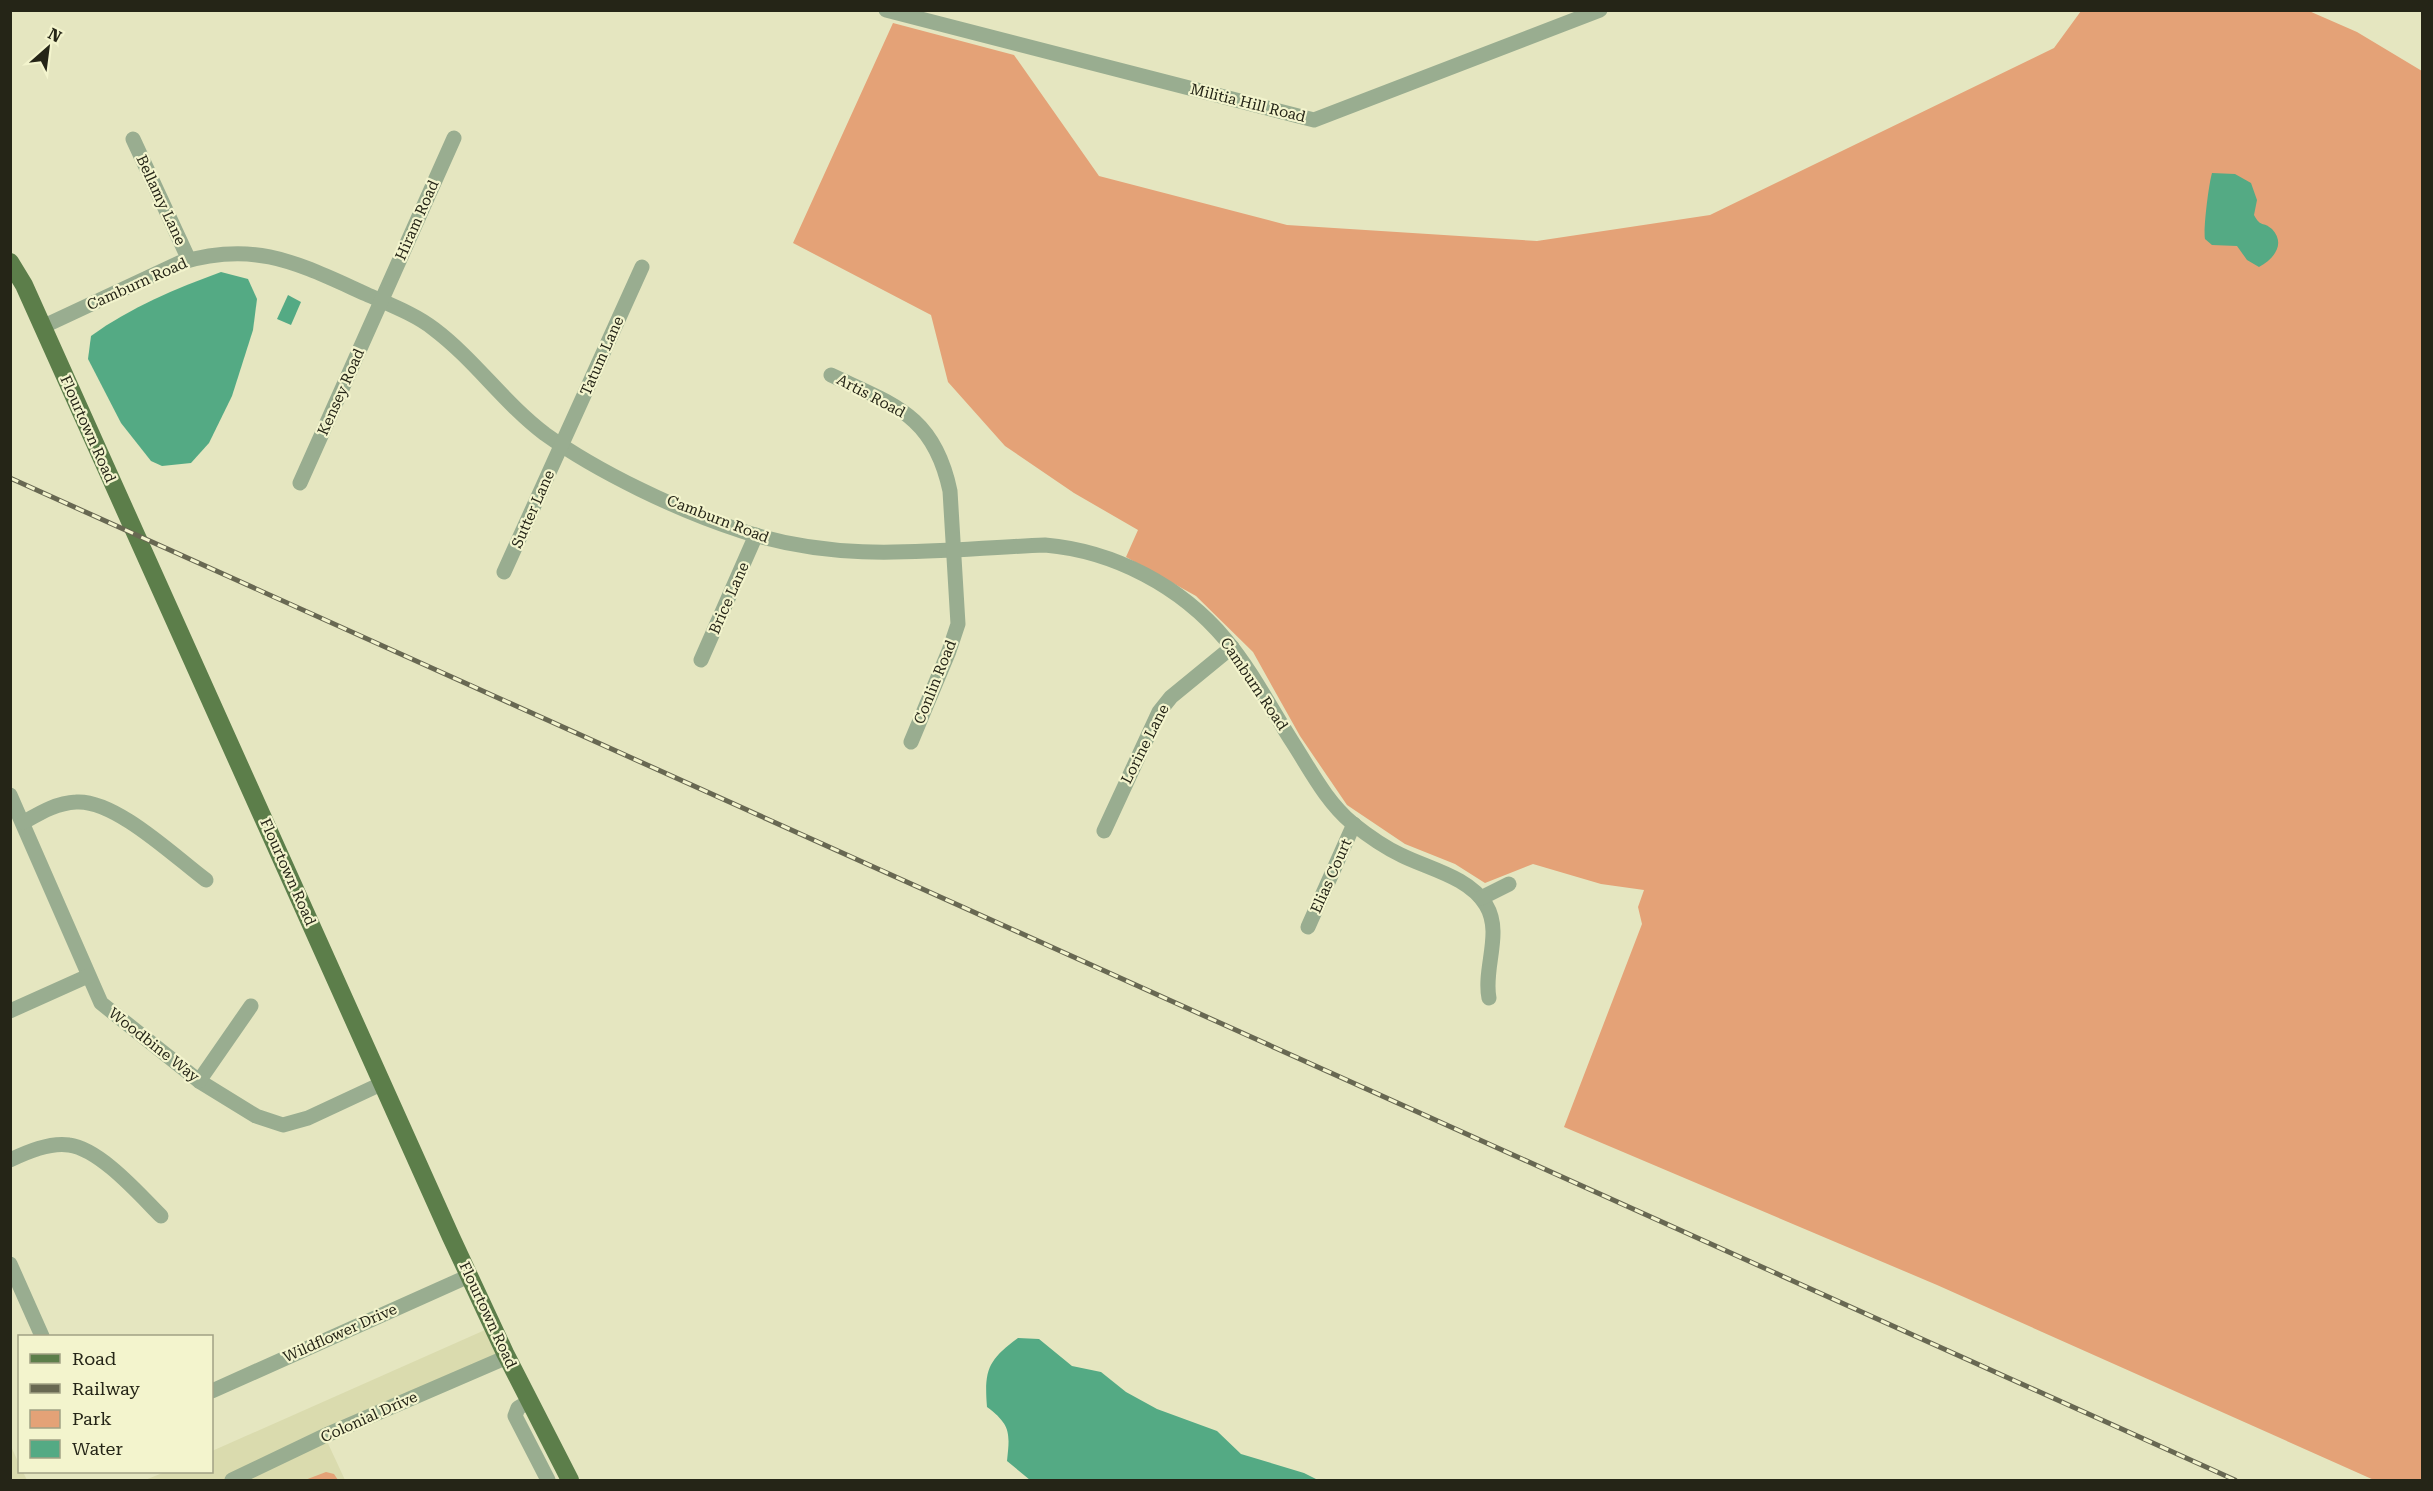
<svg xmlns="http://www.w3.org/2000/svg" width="2433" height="1491" viewBox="0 0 2433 1491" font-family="'Roboto Serif',serif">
<rect width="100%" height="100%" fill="#e5e6c0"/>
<g fill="#dadbae">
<path d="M 494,1326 L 507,1357 L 325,1437 L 345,1480 L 145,1480 L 165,1472 L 212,1472 L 212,1451 Z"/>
<path d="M 10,1444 L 19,1464 L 20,1472 L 23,1472 L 27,1480 L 11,1480 Z"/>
</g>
<g fill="#e4a277">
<path d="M 2081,11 L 2309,11 L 2357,32 L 2422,71 L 2422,1480 L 2374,1480 L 1937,1285 L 1564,1127 L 1642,924 L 1638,907 L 1644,890 L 1601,884 L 1533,864 L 1485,883 L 1455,864 L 1405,844 L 1347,805 L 1300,736 L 1253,652 L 1196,596 L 1126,557 L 1138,530 L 1074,493 L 1005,446 L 948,382 L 931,315 L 793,243 L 893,23 L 1014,55 L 1099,176 L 1287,225 L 1537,241 L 1710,215 L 2054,48 Z"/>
<path d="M 326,1472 L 334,1474 L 338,1480 L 305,1480 Z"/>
</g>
<g fill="#54aa84">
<path d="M 2212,173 L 2235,174 L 2251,183 L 2257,200 L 2254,215 C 2261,228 2263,221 2272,229 C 2286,244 2274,259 2259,267 L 2247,260 L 2237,246 L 2212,245 L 2205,239 C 2203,229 2209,183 2212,173 Z"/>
<path d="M 221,272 L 248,279 L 257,299 L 253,330 L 232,396 L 209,443 L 191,463 L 162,466 L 151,461 L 121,423 L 88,359 L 91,336 C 131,307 175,289 221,272 Z"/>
<path d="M 288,295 L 301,302 L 291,325 L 277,319 Z"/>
<path d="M 1018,1338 L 1039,1339 L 1072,1366 L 1101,1372 L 1126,1392 L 1157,1409 L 1217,1431 L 1241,1454 L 1304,1473 L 1318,1480 L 1030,1480 L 1007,1461 C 1010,1433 1011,1425 987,1407 C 984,1370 988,1360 1018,1338 Z"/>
</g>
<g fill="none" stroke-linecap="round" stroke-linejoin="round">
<g stroke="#99ad90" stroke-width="15">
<path d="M 886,10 L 1314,120 L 1600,10"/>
<path d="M 133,139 L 189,260"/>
<path d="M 42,327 L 179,263 C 256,240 297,263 366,294 C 388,304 415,314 434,329 C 475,360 504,403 545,434 C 598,472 679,511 742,531 C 844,565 940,549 1045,545 C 1114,551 1181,586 1226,640 C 1252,671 1271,709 1293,743 C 1311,771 1326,801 1352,823 C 1367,835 1384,847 1401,855 C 1429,869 1469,877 1486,905 C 1503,933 1483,968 1489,998"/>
<path d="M 831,375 C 894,405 934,415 950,491 L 958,624 L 949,651 L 911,742"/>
<path d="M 300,483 L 454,138"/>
<path d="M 504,572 L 642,267"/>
<path d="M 701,660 L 756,535"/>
<path d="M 10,795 L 101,1003 L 199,1081 L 256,1116 L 283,1125 L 308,1118 L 381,1084"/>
<path d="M 24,822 C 40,813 56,803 76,802 C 115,799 175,857 206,880"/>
<path d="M 1104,831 L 1159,712 L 1171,697 L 1232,647"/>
<path d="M 1481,898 L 1509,884"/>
<path d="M 1308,927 L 1354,824"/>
<path d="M 10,1011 L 88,976"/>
<path d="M 199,1081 L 251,1006"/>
<path d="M 10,1160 C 27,1152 50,1142 69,1145 C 100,1149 139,1194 161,1216"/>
<path d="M 10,1264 L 42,1336"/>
<path d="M 212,1391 L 469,1276"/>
<path d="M 530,1401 L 518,1408 L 515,1416 L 548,1480"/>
<path d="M 232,1480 L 324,1436 L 507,1357"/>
</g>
<path stroke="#5c7e4a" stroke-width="18" d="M 10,262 L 24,285 L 451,1237 L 505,1353 L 570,1480"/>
<g stroke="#686852" stroke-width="5">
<path id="rail" d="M 10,478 L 2235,1480"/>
</g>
<use href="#rail" stroke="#f3f4cd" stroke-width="3" stroke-dasharray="9" stroke-linecap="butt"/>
</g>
<g text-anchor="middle" stroke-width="4.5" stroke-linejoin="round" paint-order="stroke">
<g font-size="15" fill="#252517" stroke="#f3f4cd">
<text transform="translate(1248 103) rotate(14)" y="5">Militia Hill Road</text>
<text transform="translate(161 200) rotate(65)" y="5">Bellamy Lane</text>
<text transform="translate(417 220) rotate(-66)" y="5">Hiram Road</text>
<text transform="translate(137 284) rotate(-24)" y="5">Camburn Road</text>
<text transform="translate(602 356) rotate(-66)" y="5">Tatum Lane</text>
<text transform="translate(341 392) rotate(-66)" y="5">Kensey Road</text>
<text transform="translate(871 396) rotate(28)" y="5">Artis Road</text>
<text transform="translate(88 429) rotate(66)" y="5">Flourtown Road</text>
<text transform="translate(533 509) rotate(-66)" y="5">Sutter Lane</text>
<text transform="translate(718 519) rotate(21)" y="5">Camburn Road</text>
<text transform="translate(729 598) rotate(-66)" y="5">Brice Lane</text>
<text transform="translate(935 682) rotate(-68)" y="5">Conlin Road</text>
<text transform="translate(1254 684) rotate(56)" y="5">Camburn Road</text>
<text transform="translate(1145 744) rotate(-63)" y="5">Lorine Lane</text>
<text transform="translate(288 872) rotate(66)" y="5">Flourtown Road</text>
<text transform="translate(1331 876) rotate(-66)" y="5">Elias Court</text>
<text transform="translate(154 1045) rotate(38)" y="5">Woodbine Way</text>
<text transform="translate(488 1315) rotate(65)" y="5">Flourtown Road</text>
<text transform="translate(340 1333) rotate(-24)" y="5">Wildflower Drive</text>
<text transform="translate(369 1417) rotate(-24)" y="5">Colonial Drive</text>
</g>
</g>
<rect width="2433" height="1491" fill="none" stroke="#252517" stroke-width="24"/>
<rect x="18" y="1335" width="195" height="138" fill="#f3f4cd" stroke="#a1a184" stroke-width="1.5"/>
<rect x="30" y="1354" width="30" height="9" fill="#5c7e4a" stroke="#a1a184" stroke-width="1.5"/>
<text x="72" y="1365" font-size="18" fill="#252517">Road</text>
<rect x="30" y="1384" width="30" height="9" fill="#686852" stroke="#a1a184" stroke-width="1.5"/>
<text x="72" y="1395" font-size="18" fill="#252517">Railway</text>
<rect x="30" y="1410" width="30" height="18" fill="#e4a277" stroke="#a1a184" stroke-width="1.5"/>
<text x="72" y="1425" font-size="18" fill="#252517">Park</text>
<rect x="30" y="1440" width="30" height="18" fill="#54aa84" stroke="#a1a184" stroke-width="1.5"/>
<text x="72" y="1455" font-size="18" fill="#252517">Water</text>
<g transform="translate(48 48) rotate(28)" stroke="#f3f4cd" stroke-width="4.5" paint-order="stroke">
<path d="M0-4.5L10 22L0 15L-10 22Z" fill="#252517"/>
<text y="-9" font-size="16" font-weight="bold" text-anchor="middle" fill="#252517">N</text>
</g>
</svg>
